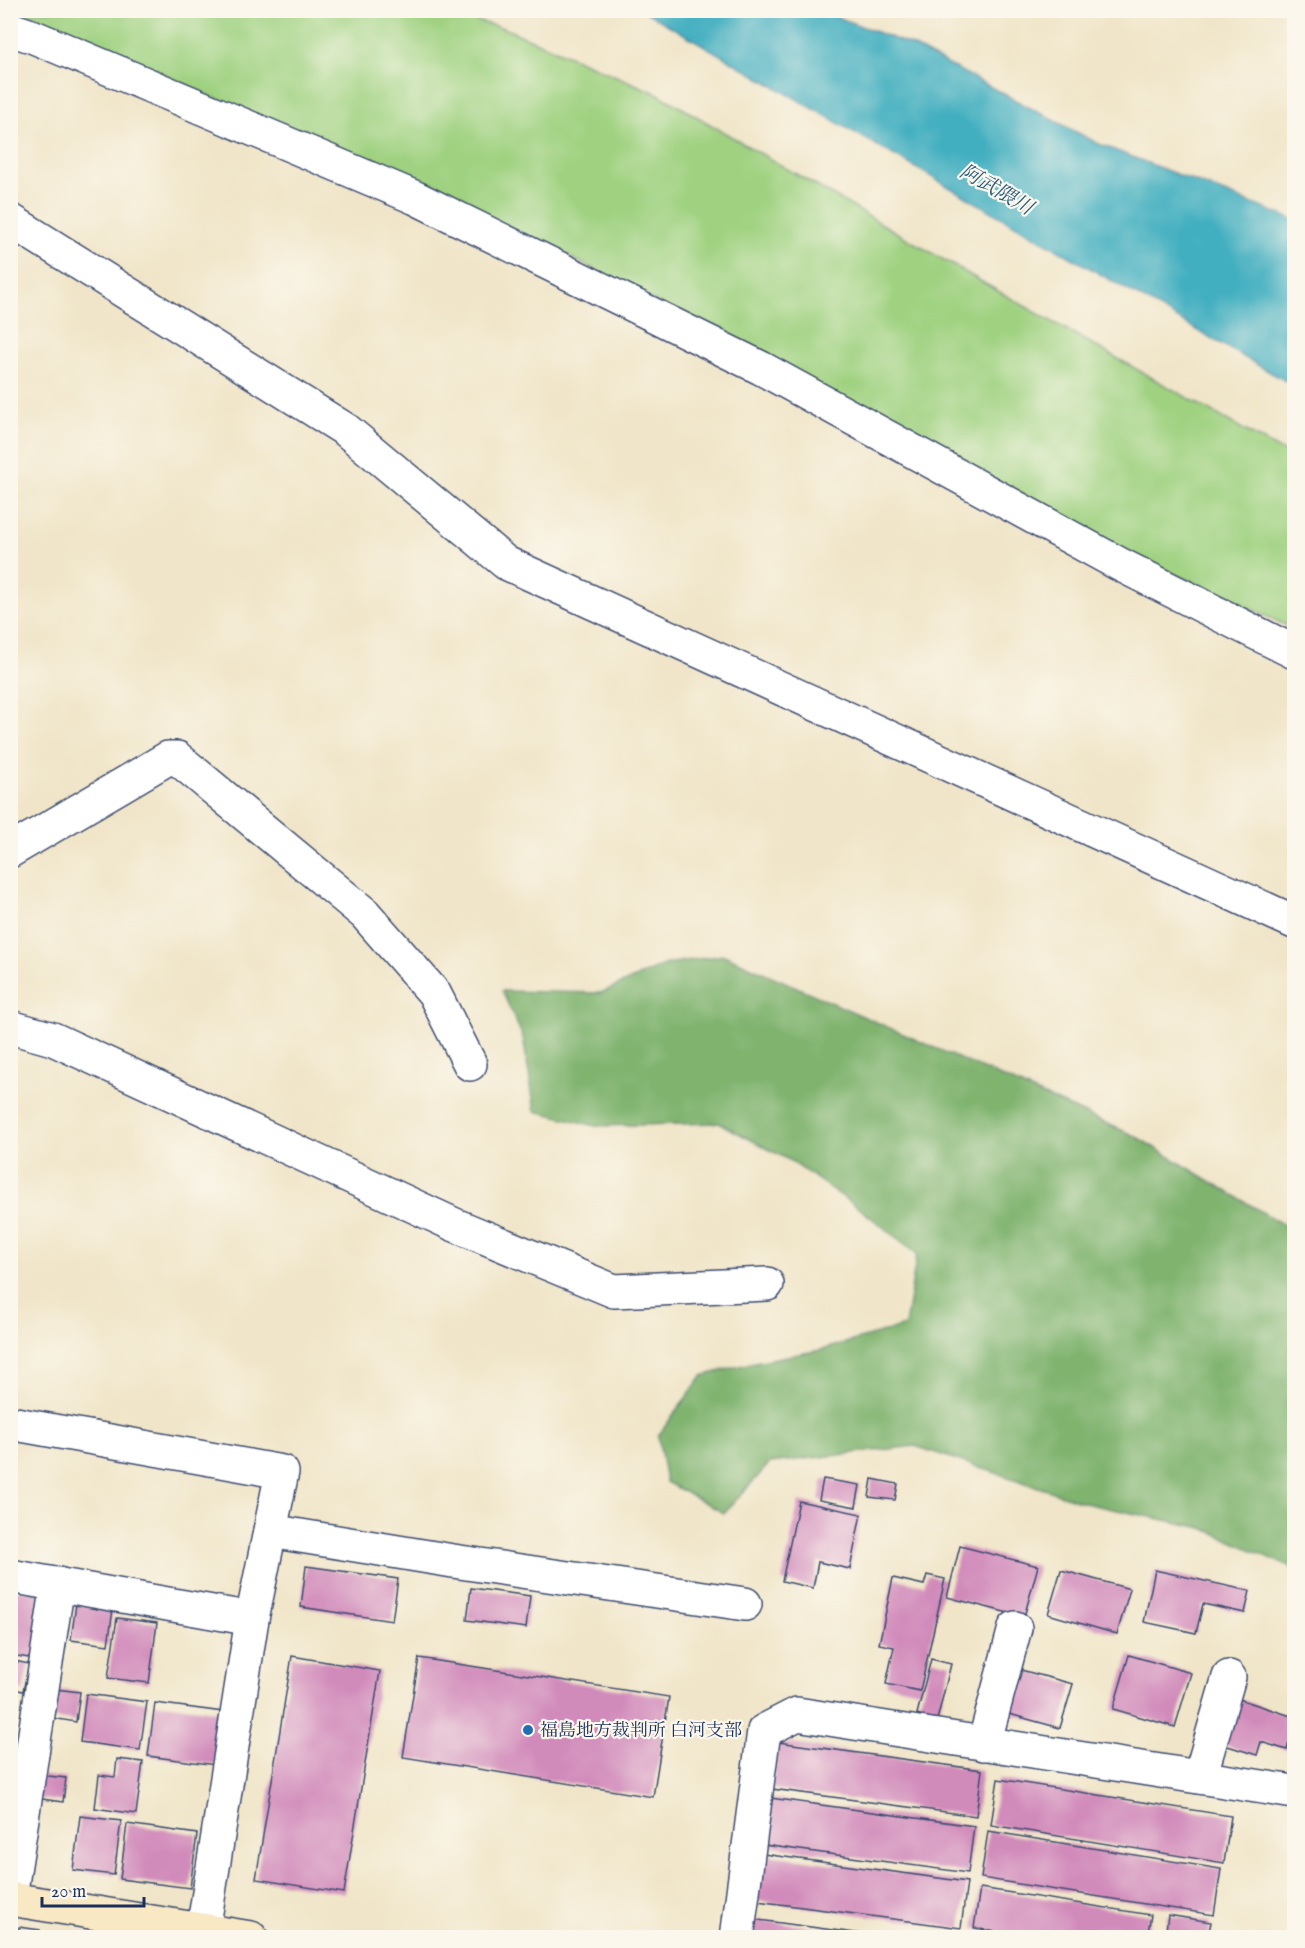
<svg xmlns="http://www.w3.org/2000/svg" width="1305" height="1948" viewBox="0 0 1305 1948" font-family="'IM FELL English','Noto Serif JP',serif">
<rect width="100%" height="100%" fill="#fbf7ec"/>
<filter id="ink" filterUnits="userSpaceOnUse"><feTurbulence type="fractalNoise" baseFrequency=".0167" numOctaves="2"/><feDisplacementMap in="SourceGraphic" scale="12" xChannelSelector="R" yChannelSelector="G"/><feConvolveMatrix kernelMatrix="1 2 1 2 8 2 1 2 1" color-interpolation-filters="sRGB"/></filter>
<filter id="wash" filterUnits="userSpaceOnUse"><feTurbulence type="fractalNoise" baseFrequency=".008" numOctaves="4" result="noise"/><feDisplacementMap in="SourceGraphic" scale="24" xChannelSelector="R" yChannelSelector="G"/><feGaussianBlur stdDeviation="1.35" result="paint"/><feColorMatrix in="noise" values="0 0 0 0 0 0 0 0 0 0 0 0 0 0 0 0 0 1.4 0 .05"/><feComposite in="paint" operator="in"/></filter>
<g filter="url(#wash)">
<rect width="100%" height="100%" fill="#f0e5c8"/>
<path fill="#9fd180" stroke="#5d806f" stroke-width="1.5" d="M 21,11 L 437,11 L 504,28 L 658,94 L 982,282 L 1294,458 L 1294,629 L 1127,552 L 580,262 Z"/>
<path fill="#7fb36e" stroke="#4d7166" stroke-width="1.5" d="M 724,955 L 1135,1136 L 1294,1231 L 1294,1569 L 1203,1528 L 1089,1504 L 915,1446 L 770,1463 L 724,1513 L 666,1482 L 658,1436 L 702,1376 L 755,1362 L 821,1350 L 905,1326 L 917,1254 L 859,1208 L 789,1160 L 719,1123 L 596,1126 L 535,1111 L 523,1037 L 502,991 L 601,993 L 666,964 Z"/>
<path fill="#43afc0" stroke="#2f6f8f" stroke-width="1.5" d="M 644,11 L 822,11 L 913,46 L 1099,144 L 1294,220 L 1294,386 Z"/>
<g id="blocks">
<g fill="#d18bbb">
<path d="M 823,1479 L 860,1485 L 856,1507 L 819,1500 Z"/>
<path d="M 872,1479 L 898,1484 L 895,1500 L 869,1497 Z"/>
<path d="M 799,1501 L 861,1514 L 850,1569 L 818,1562 L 813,1588 L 782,1581 Z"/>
<path d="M 960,1546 L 1038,1566 L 1024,1617 L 947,1597 Z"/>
<path d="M 306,1566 L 398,1579 L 392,1621 L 301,1607 Z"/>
<path d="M 1061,1570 L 1130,1589 L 1117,1634 L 1048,1614 Z"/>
<path d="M 1155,1570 L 1250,1591 L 1245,1613 L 1203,1604 L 1196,1633 L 1144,1622 Z"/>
<path d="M 927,1575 L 945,1579 L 920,1691 L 886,1684 L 894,1647 L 879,1644 L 893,1578 L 924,1585 Z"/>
<path d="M 471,1588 L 530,1596 L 526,1628 L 467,1620 Z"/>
<path d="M 12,1589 L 45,1593 L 36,1659 L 10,1655 L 10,1603 Z"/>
<path d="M 76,1604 L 113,1609 L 108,1645 L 71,1640 Z"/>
<path d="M 117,1618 L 157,1623 L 149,1683 L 108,1678 Z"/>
<path d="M 1129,1655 L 1191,1673 L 1175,1727 L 1113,1709 Z"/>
<path d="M 292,1656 L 380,1671 L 344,1893 L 256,1879 Z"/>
<path d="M 419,1658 L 669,1697 L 653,1797 L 403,1757 Z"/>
<path d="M 931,1659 L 951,1664 L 937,1720 L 917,1714 Z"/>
<path d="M 10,1660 L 29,1664 L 23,1691 L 10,1688 Z"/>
<path d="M 1021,1670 L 1073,1684 L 1060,1728 L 1009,1714 Z"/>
<path d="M 55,1689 L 80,1692 L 76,1722 L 51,1718 Z"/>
<path d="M 86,1694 L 147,1702 L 140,1750 L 80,1742 Z"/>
<path d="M 1236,1698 L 1294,1717 L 1294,1726 L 1287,1750 L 1261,1742 L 1257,1755 L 1221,1744 Z"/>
<path d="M 155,1703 L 223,1712 L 216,1765 L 148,1756 Z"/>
<path d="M 778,1742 L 982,1770 L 976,1816 L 772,1789 Z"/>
<path d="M 117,1759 L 143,1762 L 136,1814 L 95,1808 L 99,1775 L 115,1777 Z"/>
<path d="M 39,1775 L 66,1778 L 63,1802 L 35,1798 Z"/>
<path d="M 998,1779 L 1231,1816 L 1224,1863 L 991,1825 Z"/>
<path d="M 770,1798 L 974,1826 L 968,1873 L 764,1845 Z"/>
<path d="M 80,1816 L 121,1821 L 114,1875 L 73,1870 Z"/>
<path d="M 127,1824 L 197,1834 L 190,1888 L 120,1879 Z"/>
<path d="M 988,1831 L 1221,1869 L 1214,1915 L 981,1878 Z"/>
<path d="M 763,1854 L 967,1882 L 961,1928 L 757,1901 Z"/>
<path d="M 980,1888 L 1151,1915 L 1147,1938 L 1031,1938 L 974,1928 Z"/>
<path d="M 1168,1915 L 1211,1922 L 1208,1938 L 1165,1938 Z"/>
<path d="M 751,1919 L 877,1936 L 877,1938 L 749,1938 Z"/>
<path d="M 19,1927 L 40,1930 L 39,1938 L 17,1938 Z"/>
</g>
</g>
</g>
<g filter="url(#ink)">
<use href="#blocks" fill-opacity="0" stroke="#3b4a6e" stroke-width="1.5"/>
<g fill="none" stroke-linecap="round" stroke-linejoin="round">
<g stroke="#3b4a6e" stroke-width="36">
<g id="street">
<path d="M 10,29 L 34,37 L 416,198 L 761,368 L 1119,564 L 1294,652"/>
<path d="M 10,220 L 346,430 L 506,563 L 1294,922"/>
<path d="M 10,851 L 168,758 L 177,758 L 365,914 L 434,993 L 470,1064"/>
<path d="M 10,1027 L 53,1039 L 455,1225 L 614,1291 L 767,1284"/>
<path d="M 10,1423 L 282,1472 L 252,1619 L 203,1931"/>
<path d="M 270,1531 L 453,1561 L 745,1604"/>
<path d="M 10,1576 L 252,1619"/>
<path d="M 984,1744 L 1015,1628"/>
<path d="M 1200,1777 L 1229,1677"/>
<path d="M 10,1897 L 58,1584"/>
<path d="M 737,1938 L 764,1731 L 797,1714 L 1294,1792"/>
</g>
</g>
<g stroke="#3b4a6e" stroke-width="36">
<path id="secondary" d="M 10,1899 L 251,1938"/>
</g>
<use href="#street" stroke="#fff" stroke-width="33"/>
<use href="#secondary" stroke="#f8e8c3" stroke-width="33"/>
</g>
</g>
<circle fill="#1f6fb2" stroke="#fbf7ec" stroke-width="2" cx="528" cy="1730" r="6"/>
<g text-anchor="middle" stroke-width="4.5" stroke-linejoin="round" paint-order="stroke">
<g font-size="18" fill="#1b2f5e" stroke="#fbf7ec" text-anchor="start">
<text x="540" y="1736">福島地方裁判所 白河支部</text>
</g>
<g font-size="20" font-style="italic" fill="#295c80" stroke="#fbf7ec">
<text transform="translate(997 189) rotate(30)" y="7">阿武隈川</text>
</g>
</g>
<rect width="1305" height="1948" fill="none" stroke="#fbf7ec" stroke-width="36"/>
<path d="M42 1897v9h102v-9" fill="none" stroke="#1b2f5e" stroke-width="3"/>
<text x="51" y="1897" font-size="18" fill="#1b2f5e" stroke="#fbf7ec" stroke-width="4.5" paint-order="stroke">20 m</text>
</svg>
